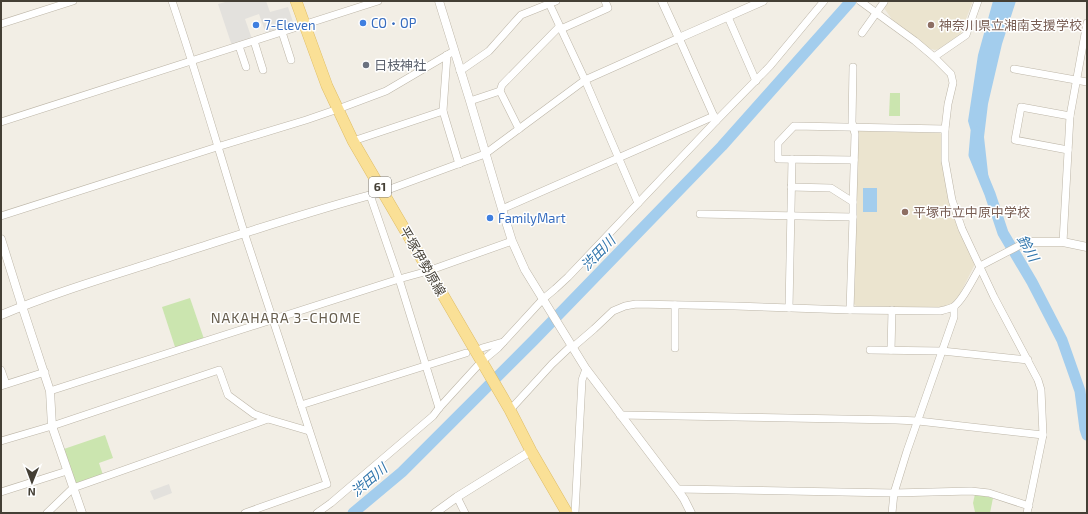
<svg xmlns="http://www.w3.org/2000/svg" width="1088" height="514" viewBox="0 0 1088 514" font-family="'Exo 2','Noto Sans JP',sans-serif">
<rect width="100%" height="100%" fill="#f2eee5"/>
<g fill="#ebe4cf">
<path d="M 888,1 L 973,1 L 960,35 L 939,49 L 935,50 L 928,48 L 891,19 L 891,18 L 884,8 Z"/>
<path d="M 860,131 L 940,133 L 943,136 L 943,165 L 975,264 L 959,296 L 951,304 L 940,308 L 856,306 L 854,304 L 858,132 Z"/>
</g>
<g fill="#cbe5af">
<path d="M 890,93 L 900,93 L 900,116 L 889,116 Z"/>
<path d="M 190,298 L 204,339 L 178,348 L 175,347 L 162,307 Z"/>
<path d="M 105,435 L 113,458 L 99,463 L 103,475 L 76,484 L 61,450 Z"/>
<path d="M 975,494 L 993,498 L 990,513 L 978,513 L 975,512 L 973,503 Z"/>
</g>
<g fill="#e3e1dd">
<path d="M 229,1 L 266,1 L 270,12 L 288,7 L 294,25 L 266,34 L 259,14 L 245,19 L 252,39 L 232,46 L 218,4 Z"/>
<path d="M 169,484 L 172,493 L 154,500 L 150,491 Z"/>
</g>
<g fill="#a3cded">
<path d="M 993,1 L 1016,1 L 1002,44 L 988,104 L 984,137 L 991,200 L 968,121 L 978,55 Z"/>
<rect x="863" y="188" width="14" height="24"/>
</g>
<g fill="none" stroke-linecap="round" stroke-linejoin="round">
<g stroke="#a3cded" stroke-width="11">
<path d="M 976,132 L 974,155 L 990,194 L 1003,233 L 1032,282 L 1062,340 L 1080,391 L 1085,429 L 1087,435"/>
<path d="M 353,513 L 402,472 L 533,341 L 722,146 L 851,1"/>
</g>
<g stroke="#bdb6a8" stroke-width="8">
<g id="minor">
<path d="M 172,1 C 198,77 220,155 244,232 C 271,316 300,400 327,484 L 245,513"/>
<path d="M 548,1 L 585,80 L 638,203"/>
<path d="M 860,1 L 915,41 L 934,57 L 951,74 L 953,83 L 948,104 L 945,129 L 945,161 L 952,200 L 962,229 L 994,297 L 1038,380 L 1041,390 L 1043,435 L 1027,513"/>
<path d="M 728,17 L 756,81"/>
<path d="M 1,24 L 73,1"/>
<path d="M 561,29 L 608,8 L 605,1"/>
<path d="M 282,32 L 291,60"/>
<path d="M 862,33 L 884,2"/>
<path d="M 254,41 L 263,70"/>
<path d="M 239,46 L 246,67"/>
<path d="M 447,55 L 443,111 L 459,164"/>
<path d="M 934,57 L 966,35 L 978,1"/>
<path d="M 853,67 L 852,122 L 855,134 L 853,202"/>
<path d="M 1014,69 L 1087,82"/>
<path d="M 460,71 L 489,51 L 521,15 L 556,1"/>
<path d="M 470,101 L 500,91"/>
<path d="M 1,122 L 378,1"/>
<path d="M 519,129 L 500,91 L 502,85 L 559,27"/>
<path d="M 353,141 L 443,111"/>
<path d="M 1068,150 L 1015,140 L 1021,107 L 1070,116"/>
<path d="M 854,160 L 778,159 L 778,143 L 794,126 L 945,129"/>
<path d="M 791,187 L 831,188 L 853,202 L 853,217 L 850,310"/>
<path d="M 382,192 L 485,154 L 585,80 L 679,38 L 716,121"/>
<path d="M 370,195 L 399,279 L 439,408"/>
<path d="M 502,209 L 714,116"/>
<path d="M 700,214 L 853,217"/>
<path d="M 1,216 L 217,147 L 306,120 L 338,109 L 386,91 L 454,51"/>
<path d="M 1063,242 L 1070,116 L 1087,23"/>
<path d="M 789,308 L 792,159"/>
<path d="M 573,347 L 594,329 L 613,311 L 625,306 L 636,304 L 735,306 L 850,310 L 940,311 C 944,310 949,309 953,307 C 962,302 974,277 980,267 L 982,265 L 1026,242"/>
<path d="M 482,348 L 503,342"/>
<path d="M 675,348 L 675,305"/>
<path d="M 870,350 L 942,351 L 1028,360"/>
<path d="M 891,350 L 892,310"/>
<path d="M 1,370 L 6,384"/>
<path d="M 1,386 L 45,372"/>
<path d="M 50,391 L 399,279 L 428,271 L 512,241"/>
<path d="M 301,405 L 466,353"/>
<path d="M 510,410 L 552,364 L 571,346"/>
<path d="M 620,415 L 896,420 L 918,421 L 1043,435"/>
<path d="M 1,441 L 52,426 L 219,370 L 228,395 L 254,414 L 268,419"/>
<path d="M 677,489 L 894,493 L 971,491 L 989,493 L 1029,506"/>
<path d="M 1,492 L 67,471"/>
<path d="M 457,497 L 465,513"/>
<path d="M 47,513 L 73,488 L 268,419 L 309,431"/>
<path d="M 317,513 L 331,503 L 433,416 L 439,408 L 481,362 L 498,348 L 543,299 L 555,289 L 568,277 L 716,121 L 770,66 L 824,1"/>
<path d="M 575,513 L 582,380 L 586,369"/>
<path d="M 892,513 L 894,493 L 907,451 L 954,317 L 954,307"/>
</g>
</g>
<g stroke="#bdb6a8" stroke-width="9">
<g id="tertiary">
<path d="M 439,1 L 470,101 L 502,209 L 512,241 L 525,270 L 586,369 L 677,489 L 684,499 L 691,513"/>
<path d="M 662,1 L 679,38 L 763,1"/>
<path d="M 1,239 L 22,306 L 50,391 L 52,426 L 82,513"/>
<path d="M 1026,242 L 1063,242 L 1087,247"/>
<path d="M 1,315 C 58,291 118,274 176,255 C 245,233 313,210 382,192"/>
<path d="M 435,513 L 457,497 L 531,451"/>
</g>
</g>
<g stroke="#dfbd66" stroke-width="12">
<path id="primary" d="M 296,1 L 327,86 L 353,141 L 510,410 L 531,451 L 567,513"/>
</g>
<use href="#minor" stroke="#fff" stroke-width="7"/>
<use href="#tertiary" stroke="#fff" stroke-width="8"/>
<use href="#primary" stroke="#fae096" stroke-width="11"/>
</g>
<g fill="#3f7fe0" stroke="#fff" stroke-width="1.5">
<circle cx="363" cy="23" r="4"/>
<circle cx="256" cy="25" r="4"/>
<circle cx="490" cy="218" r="4"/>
</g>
<g fill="#8d6e63" stroke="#fff" stroke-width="1.5">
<circle cx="931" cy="25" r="4"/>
<circle cx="905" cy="212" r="4"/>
</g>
<circle fill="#6b7280" stroke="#fff" stroke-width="1.5" cx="366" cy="65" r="4"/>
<g text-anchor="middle" stroke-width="3" stroke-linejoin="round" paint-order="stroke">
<rect fill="#fff" stroke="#7c7972" stroke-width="1" x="369" y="177" width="22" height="20" rx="3"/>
<g font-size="12" font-weight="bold" fill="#443f35">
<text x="380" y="191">61</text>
</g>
<g font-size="13" fill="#366cbe" stroke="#fff" text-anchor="start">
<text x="371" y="28">CO・OP</text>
<text x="264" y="30">7-Eleven</text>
<text x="498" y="223">FamilyMart</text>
</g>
<g font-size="13" fill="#785e54" stroke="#fff" text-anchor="start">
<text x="939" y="30">神奈川県立湘南支援学校</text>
<text x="913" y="217">平塚市立中原中学校</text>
</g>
<g font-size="13" fill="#5b616d" stroke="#fff" text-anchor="start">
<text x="374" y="70">日枝神社</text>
</g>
<g font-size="13" fill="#443f35" stroke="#fff">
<text transform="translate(423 261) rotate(60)" y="5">平塚伊勢原線</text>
</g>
<g font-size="14" font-style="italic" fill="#3276ac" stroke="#fff">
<text transform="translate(1028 248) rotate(61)" y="5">鈴川</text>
<text transform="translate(598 253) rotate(-46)" y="5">渋田川</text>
<text transform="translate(369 480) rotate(-40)" y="5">渋田川</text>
</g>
<g font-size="14" letter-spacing="1" fill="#665d4d" stroke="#fff">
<text x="286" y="323">NAKAHARA 3-CHOME</text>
</g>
</g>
<rect width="1088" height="514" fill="none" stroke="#443f35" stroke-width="4"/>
<g transform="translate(32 482) rotate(181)" stroke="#ffffff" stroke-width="3" paint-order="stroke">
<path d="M0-3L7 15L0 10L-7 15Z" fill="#443f35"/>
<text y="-6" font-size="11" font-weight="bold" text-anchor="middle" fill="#443f35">N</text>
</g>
</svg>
